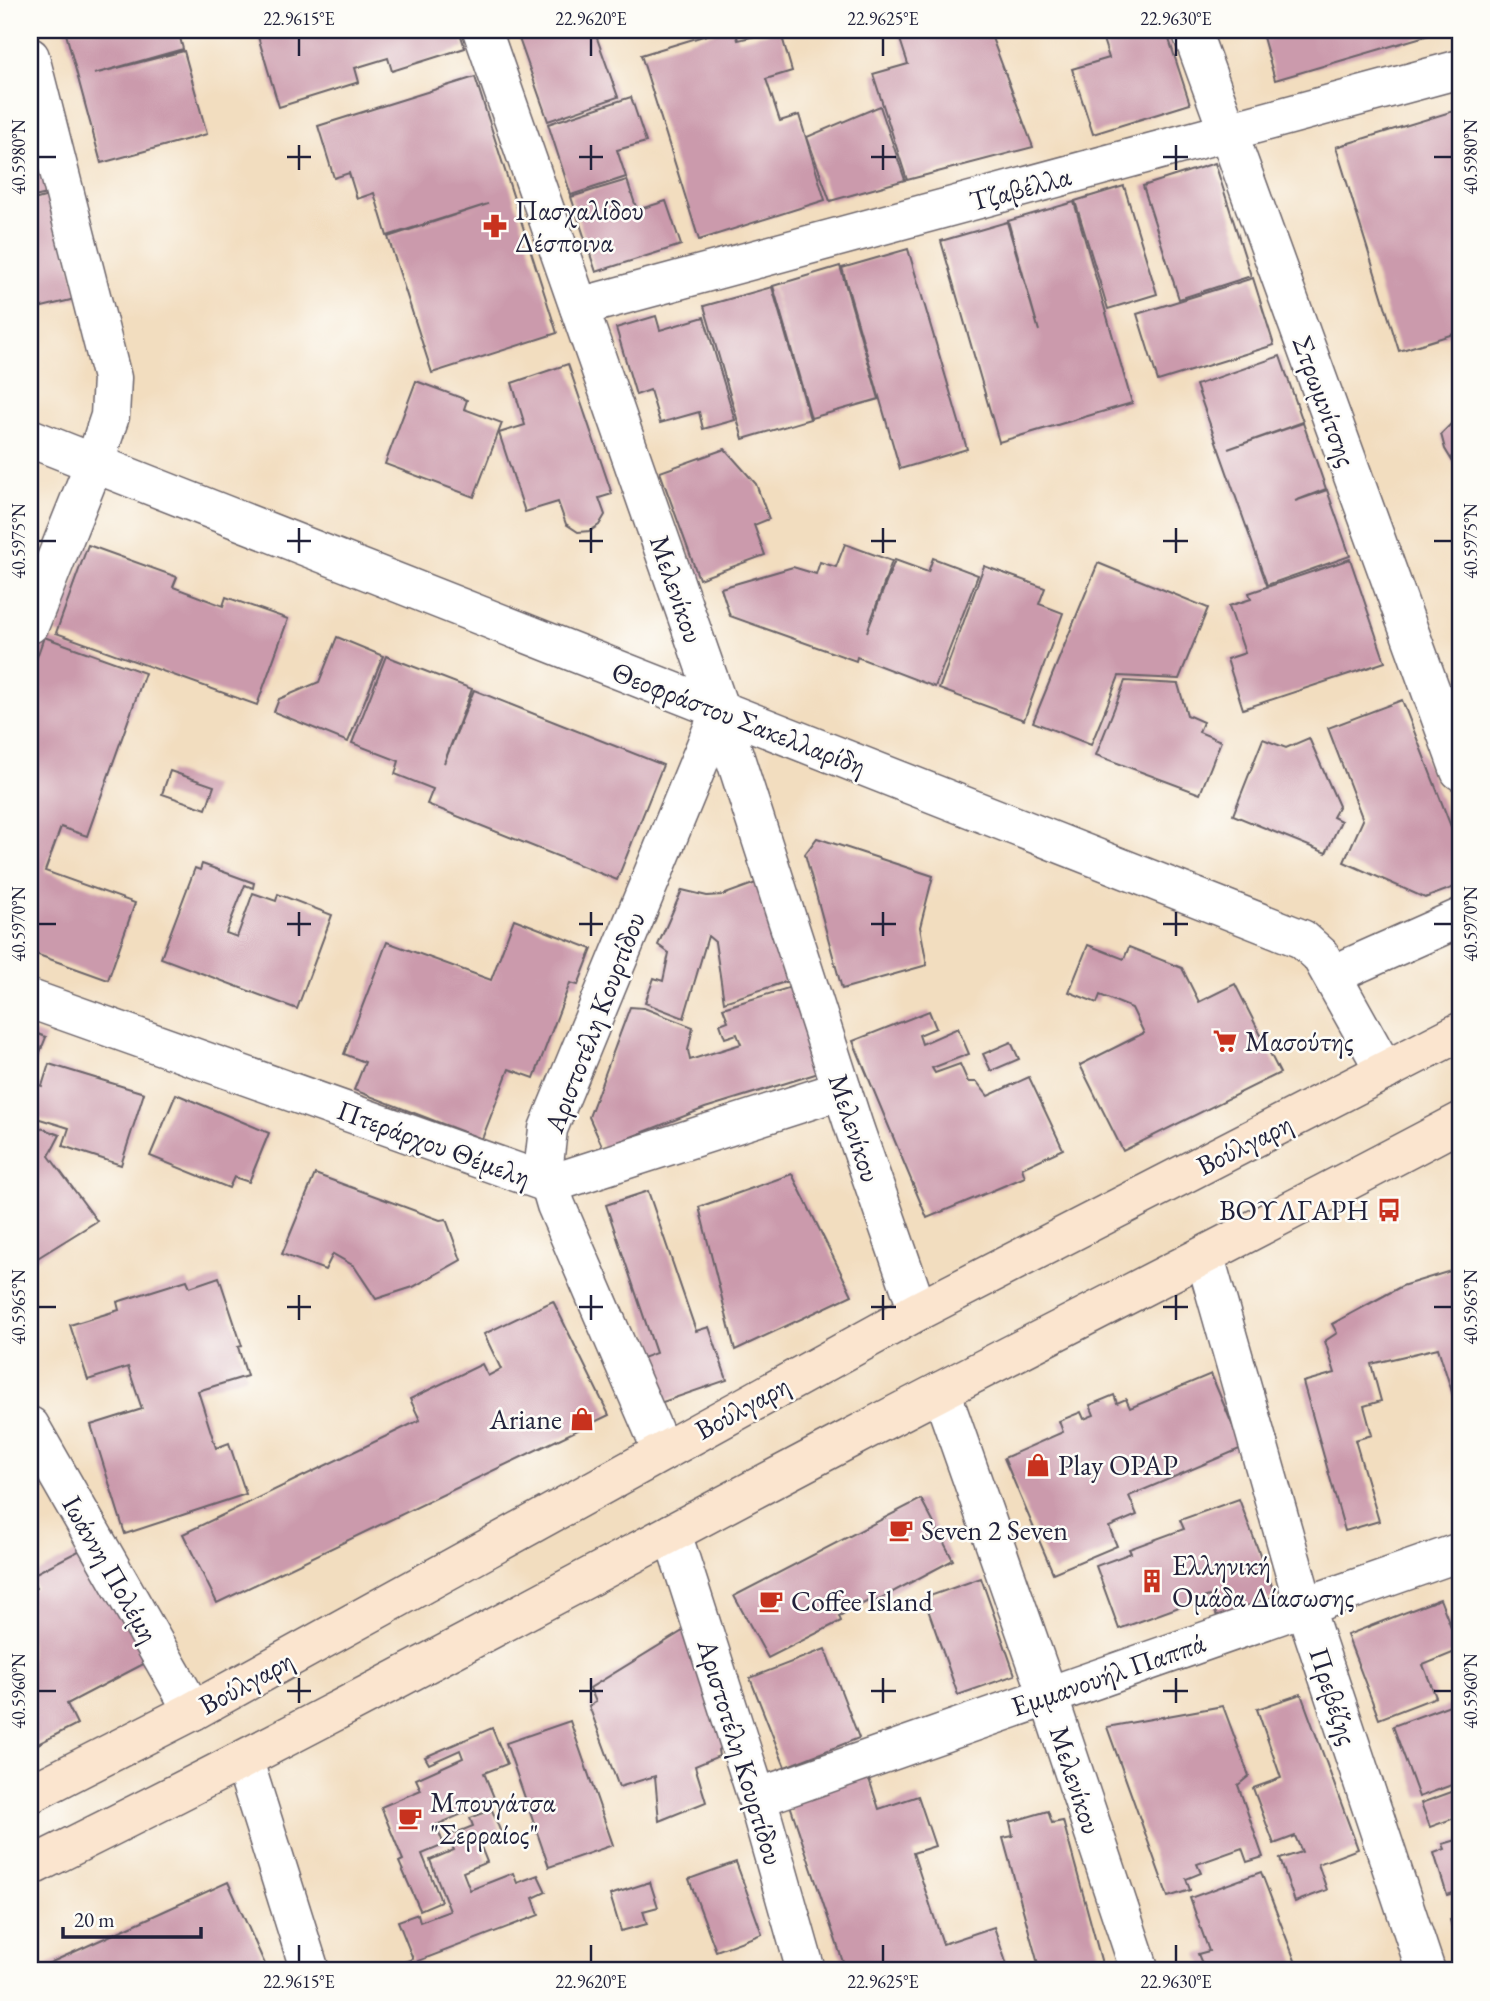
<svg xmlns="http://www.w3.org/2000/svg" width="1490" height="2001" viewBox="0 0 1490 2001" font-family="'EB Garamond',serif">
<rect width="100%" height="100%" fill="#fdfcf7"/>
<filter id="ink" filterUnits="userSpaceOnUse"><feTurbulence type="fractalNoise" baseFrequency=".0143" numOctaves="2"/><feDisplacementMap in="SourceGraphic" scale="14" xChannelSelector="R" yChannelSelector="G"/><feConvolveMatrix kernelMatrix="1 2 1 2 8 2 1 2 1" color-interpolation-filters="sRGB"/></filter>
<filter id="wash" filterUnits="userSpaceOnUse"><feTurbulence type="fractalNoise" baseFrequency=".00686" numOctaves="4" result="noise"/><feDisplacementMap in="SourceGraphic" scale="28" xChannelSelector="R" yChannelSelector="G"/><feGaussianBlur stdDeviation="1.57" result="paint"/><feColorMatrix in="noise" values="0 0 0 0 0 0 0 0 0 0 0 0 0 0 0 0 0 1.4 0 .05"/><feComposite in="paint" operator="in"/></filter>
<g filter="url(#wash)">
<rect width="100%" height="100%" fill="#f2ddbf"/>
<g id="blocks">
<g fill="#cb9aac">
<path d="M 65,30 L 178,30 L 183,49 L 94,74 L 184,51 L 207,134 L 101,163 Z"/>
<path d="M 256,30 L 459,30 L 465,48 L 392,71 L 388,58 L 355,68 L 359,82 L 279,107 Z"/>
<path d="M 516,30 L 594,30 L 618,97 L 548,121 Z"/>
<path d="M 723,30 L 735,30 L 738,40 L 780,30 L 792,71 L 766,79 L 780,121 L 799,115 L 825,200 L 699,240 L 641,55 Z"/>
<path d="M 897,30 L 989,30 L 1033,147 L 907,180 L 873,74 L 908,64 Z"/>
<path d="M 1051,30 L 1082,30 L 1054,39 Z"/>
<path d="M 1100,30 L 1166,30 L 1190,104 L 1093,134 L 1072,69 L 1109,58 Z"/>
<path d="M 1261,30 L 1446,30 L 1275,80 Z"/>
<path d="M 475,77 L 557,333 L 432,373 L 388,237 L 488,204 L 387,236 L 374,193 L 357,199 L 349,173 L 334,178 L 318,126 Z"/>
<path d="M 631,97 L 646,142 L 617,150 L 626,177 L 571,195 L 548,124 Z"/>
<path d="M 880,106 L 905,180 L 830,201 L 807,137 Z"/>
<path d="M 1460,109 L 1460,332 L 1399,351 L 1336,147 Z"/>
<path d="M 30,117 L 51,193 L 30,198 Z"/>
<path d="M 1215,163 L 1251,276 L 1179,299 L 1143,186 Z"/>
<path d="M 627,180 L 637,210 L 666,201 L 681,245 L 596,272 L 571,197 Z"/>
<path d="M 1124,186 L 1157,294 L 1108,309 L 1075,201 Z"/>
<path d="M 52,195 L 79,298 L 30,310 L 30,201 Z"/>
<path d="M 1074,202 L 1132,403 L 999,442 L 941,241 L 1007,222 L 1039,331 L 1008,221 Z"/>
<path d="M 908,249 L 967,449 L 900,469 L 842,268 Z"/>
<path d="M 840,266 L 879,399 L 811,418 L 773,286 Z"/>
<path d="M 1253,278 L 1274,345 L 1158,381 L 1137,314 Z"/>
<path d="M 772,287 L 810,419 L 743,439 L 704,306 Z"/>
<path d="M 656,316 L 660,330 L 704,317 L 735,420 L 703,429 L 699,412 L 660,423 L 650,390 L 636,395 L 616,328 Z"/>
<path d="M 1280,356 L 1303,422 L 1228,449 L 1303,423 L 1326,489 L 1295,501 L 1327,490 L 1350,556 L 1267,585 L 1196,385 Z"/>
<path d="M 568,364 L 612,494 L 599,498 L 605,515 L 599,525 L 590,531 L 578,532 L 566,524 L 558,502 L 525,512 L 499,433 L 525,425 L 512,383 Z"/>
<path d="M 416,381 L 467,400 L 464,409 L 502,423 L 474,497 L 385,464 Z"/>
<path d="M 1460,415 L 1460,474 L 1445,449 L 1441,434 Z"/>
<path d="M 725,449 L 756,484 L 769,519 L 754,525 L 765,555 L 699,579 L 660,472 Z"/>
<path d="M 845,544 L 892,561 L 867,632 L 895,560 L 928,572 L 933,558 L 978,575 L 935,687 L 857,657 L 856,661 L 730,616 L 721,588 L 793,567 L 816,574 L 820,562 L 836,567 Z"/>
<path d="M 88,545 L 177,577 L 173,587 L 223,606 L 226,597 L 288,619 L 257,705 L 56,633 Z"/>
<path d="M 1350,559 L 1385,662 L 1243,709 L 1227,659 L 1245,653 L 1229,606 L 1251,599 L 1249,593 Z"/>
<path d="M 1098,563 L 1208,608 L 1179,679 L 1119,676 L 1091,745 L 1033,722 Z"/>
<path d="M 984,566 L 1045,588 L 1039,604 L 1063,613 L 1024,720 L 939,689 Z"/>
<path d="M 44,637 L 145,673 L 87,836 L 61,827 L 45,871 L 135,903 L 108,980 L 30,952 L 30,677 Z"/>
<path d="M 337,637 L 383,656 L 348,742 L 274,712 L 279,699 L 319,682 Z"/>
<path d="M 386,656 L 472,689 L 444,763 L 474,690 L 663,765 L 617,880 L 427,804 L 433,789 L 395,774 L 399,761 L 352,743 Z"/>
<path d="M 1125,681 L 1178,684 L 1187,715 L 1203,722 L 1199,732 L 1221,741 L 1200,794 L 1096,755 Z"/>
<path d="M 1402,700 L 1460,850 L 1460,885 L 1425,898 L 1344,862 L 1363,820 L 1328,728 Z"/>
<path d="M 1309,738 L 1339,806 L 1333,817 L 1341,821 L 1326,853 L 1233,815 L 1263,739 L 1286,748 Z"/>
<path d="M 170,771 L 214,786 L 206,809 L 162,794 Z"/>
<path d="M 817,838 L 933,876 L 920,927 L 927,965 L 842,989 L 805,854 Z"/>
<path d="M 202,864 L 254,883 L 253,888 L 245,885 L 226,933 L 237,937 L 253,893 L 276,901 L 278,894 L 332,915 L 297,1009 L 161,958 L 195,868 L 200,870 Z"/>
<path d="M 764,880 L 797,978 L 724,1002 L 715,942 L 708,936 L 684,1018 L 645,1003 L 654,978 L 663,981 L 669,953 L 658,945 L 682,890 L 707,896 L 723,895 Z"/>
<path d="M 514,919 L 592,949 L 578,985 L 570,983 L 534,1078 L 509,1069 L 482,1139 L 354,1090 L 365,1062 L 344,1054 L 387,942 L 491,980 Z"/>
<path d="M 1088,945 L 1124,959 L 1129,947 L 1182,968 L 1199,1002 L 1235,984 L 1280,1073 L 1123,1151 L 1080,1065 L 1144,1033 L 1132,1008 L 1100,995 L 1097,1003 L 1069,992 Z"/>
<path d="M 798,985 L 825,1071 L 705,1108 L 603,1148 L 589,1117 L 630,1007 L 644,1008 L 693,1027 L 688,1050 L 690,1060 L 741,1044 L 737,1034 L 725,1038 L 720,1024 L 728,1021 L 723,1008 Z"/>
<path d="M 929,1011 L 936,1028 L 919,1035 L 922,1044 L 958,1028 L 969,1054 L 932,1068 L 935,1073 L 960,1064 L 968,1082 L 977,1082 L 988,1096 L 1029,1077 L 1063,1149 L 1022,1168 L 1025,1177 L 927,1218 L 853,1041 Z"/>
<path d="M 30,1031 L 46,1037 L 30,1077 Z"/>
<path d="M 1011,1042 L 1019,1059 L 991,1071 L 983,1054 Z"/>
<path d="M 49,1064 L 144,1093 L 121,1165 L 63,1146 L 69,1128 L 30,1116 L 30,1082 L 42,1086 Z"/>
<path d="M 176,1094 L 269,1133 L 249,1182 L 234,1177 L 229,1188 L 150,1156 Z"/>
<path d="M 30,1124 L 60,1135 L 49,1156 L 97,1221 L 36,1259 L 32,1253 L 30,1255 Z"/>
<path d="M 315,1174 L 440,1220 L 446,1219 L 461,1260 L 413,1287 L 376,1299 L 354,1266 L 333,1254 L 325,1270 L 282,1254 Z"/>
<path d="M 792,1174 L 852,1295 L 735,1350 L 699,1207 Z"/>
<path d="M 648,1191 L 696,1331 L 709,1327 L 727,1380 L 657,1404 L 642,1358 L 656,1353 L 606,1205 Z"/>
<path d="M 1460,1268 L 1460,1417 L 1438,1348 L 1371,1364 L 1381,1401 L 1364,1406 L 1372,1435 L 1355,1440 L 1379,1521 L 1345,1531 L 1303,1382 L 1335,1373 L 1325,1341 L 1337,1333 L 1332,1324 L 1402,1286 Z"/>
<path d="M 219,1277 L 242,1346 L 238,1347 L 247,1376 L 198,1391 L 216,1448 L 229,1443 L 246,1494 L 125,1534 L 91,1425 L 142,1409 L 128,1367 L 88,1380 L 70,1325 L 119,1310 L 117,1302 L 187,1280 L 190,1287 Z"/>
<path d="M 553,1301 L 609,1415 L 217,1603 L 183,1534 L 420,1420 L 410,1399 L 482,1364 L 488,1376 L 501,1369 L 484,1334 Z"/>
<path d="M 1211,1374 L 1242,1448 L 1129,1496 L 1137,1515 L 1109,1527 L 1117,1546 L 1053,1573 L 1004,1458 L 1063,1432 L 1059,1421 L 1081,1412 L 1084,1419 L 1094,1415 L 1090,1405 L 1114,1395 L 1117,1403 L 1126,1399 L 1130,1408 Z"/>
<path d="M 921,1499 L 953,1560 L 874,1602 L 872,1599 L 839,1616 L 841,1621 L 768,1658 L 734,1596 Z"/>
<path d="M 1239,1499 L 1276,1597 L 1218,1619 L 1209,1596 L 1119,1629 L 1096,1566 L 1131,1553 L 1129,1549 L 1184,1529 L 1180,1520 Z"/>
<path d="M 94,1543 L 155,1658 L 67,1704 L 77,1724 L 30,1748 L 30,1591 L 36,1588 L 30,1576 Z"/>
<path d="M 981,1578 L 1015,1675 L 958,1695 L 924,1598 Z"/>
<path d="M 1440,1599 L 1460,1650 L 1423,1665 L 1436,1697 L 1379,1719 L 1347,1635 Z"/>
<path d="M 686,1629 L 730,1744 L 718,1750 L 719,1756 L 695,1766 L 706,1802 L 659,1821 L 655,1776 L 619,1787 L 589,1706 L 596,1702 L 590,1688 Z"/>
<path d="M 825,1649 L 859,1738 L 785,1767 L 750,1678 Z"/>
<path d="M 1301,1694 L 1358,1849 L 1318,1864 L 1327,1890 L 1295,1902 L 1280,1859 L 1302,1852 L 1295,1836 L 1274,1844 L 1253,1788 L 1281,1778 L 1257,1709 Z"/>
<path d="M 1458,1702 L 1460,1782 L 1419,1797 L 1393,1726 Z"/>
<path d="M 1223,1706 L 1249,1776 L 1238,1785 L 1263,1857 L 1247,1862 L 1242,1848 L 1197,1864 L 1201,1873 L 1186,1879 L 1190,1890 L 1168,1897 L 1107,1727 Z"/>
<path d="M 570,1721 L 613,1845 L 549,1867 L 506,1743 Z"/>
<path d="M 492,1728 L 507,1764 L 484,1773 L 495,1800 L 436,1825 L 444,1845 L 422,1854 L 441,1901 L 420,1910 L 399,1862 L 403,1860 L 381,1807 L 421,1790 L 416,1779 L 463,1758 L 460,1750 L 429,1764 L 425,1757 Z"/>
<path d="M 866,1770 L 879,1809 L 918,1796 L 935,1846 L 913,1853 L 943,1944 L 994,1927 L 1009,1971 L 846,1971 L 787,1796 Z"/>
<path d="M 1460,1789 L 1460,1816 L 1430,1827 L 1421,1803 Z"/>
<path d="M 492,1810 L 501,1833 L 479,1842 L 487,1862 L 463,1872 L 470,1890 L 513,1873 L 517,1883 L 538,1875 L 546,1892 L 533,1898 L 539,1915 L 418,1961 L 422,1971 L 391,1971 L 389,1967 L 413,1959 L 398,1921 L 418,1914 L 420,1922 L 450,1911 L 430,1860 L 454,1850 L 448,1836 L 473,1826 L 470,1818 Z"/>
<path d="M 1048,1811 L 1052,1823 L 1063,1821 L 1104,1971 L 1040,1971 L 1003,1838 L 1013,1836 L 1010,1822 Z"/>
<path d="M 1460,1839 L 1460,1891 L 1447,1895 L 1434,1853 L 1445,1849 L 1443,1844 Z"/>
<path d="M 736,1862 L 762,1934 L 716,1951 L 689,1879 Z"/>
<path d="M 1261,1872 L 1299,1971 L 1205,1971 L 1198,1954 L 1209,1951 L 1190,1898 Z"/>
<path d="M 228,1882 L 268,1971 L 32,1971 L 149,1918 Z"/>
<path d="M 650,1882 L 658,1907 L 643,1911 L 647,1924 L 621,1931 L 610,1895 Z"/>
<path d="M 1460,1917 L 1460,1954 L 1450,1920 Z"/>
</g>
</g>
</g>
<g filter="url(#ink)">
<use href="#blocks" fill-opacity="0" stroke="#6b6369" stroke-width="2"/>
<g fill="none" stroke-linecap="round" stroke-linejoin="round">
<g stroke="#6b6369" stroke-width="41">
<g id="street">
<path d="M 482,30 L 720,711 L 854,1127 L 918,1311"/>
<path d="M 1191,30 L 1460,771"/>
<path d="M 30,57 L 112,378 L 110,416 L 94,464 L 30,624"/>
<path d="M 579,307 L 1460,69"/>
<path d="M 30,438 L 1302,939 L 1320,955 L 1385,1071"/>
<path d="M 1332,975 L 1460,918"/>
<path d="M 30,999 L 550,1184 L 842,1090"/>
<path d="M 1205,1257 L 1304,1605 L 1426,1971"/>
<path d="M 941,1391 L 1048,1695 L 1140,1971"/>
<path d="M 30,1426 L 193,1711"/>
<path d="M 662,1451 L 556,1205 L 544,1164 L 548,1129 L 720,711"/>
<path d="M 672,1533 L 757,1798 L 806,1971"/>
<path d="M 244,1761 L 310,1971"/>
<path d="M 757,1798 L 1460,1552"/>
</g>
</g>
<g stroke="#6b6369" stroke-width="41">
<g id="secondary">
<path d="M 30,1794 L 193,1711 L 918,1311 L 1460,1032"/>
<path d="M 30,1867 C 306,1731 576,1583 849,1439 C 1052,1332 1257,1230 1460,1122"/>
</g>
</g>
<use href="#street" stroke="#fff" stroke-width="38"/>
<use href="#secondary" stroke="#fbe5cf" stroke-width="38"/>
</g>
</g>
<path fill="none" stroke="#22223b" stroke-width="2.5" d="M 299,38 L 299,56M 591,38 L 591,56M 883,38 L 883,56M 1176,38 L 1176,56M 299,145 L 299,170M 591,145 L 591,170M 883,145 L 883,170M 1176,145 L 1176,170M 38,157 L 56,157M 287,157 L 311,157M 579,157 L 603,157M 871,157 L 896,157M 1163,157 L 1188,157M 1434,157 L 1452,157M 299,528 L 299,553M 591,528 L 591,553M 883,528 L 883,553M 1176,528 L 1176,553M 38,541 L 56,541M 287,541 L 311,541M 579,541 L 603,541M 871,541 L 896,541M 1163,541 L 1188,541M 1434,541 L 1452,541M 299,912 L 299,936M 591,912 L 591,936M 883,912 L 883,936M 1176,912 L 1176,936M 38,924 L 56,924M 287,924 L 311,924M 579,924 L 603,924M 871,924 L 896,924M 1163,924 L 1188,924M 1434,924 L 1452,924M 299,1295 L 299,1320M 591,1295 L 591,1320M 883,1295 L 883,1320M 1176,1295 L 1176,1320M 38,1307 L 56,1307M 287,1307 L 311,1307M 579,1307 L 603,1307M 871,1307 L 896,1307M 1163,1307 L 1188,1307M 1434,1307 L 1452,1307M 299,1678 L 299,1703M 591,1678 L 591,1703M 883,1678 L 883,1703M 1176,1678 L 1176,1703M 38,1691 L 56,1691M 287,1691 L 311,1691M 579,1691 L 603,1691M 871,1691 L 896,1691M 1163,1691 L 1188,1691M 1434,1691 L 1452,1691M 299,1945 L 299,1962M 591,1945 L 591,1962M 883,1945 L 883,1962M 1176,1945 L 1176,1962"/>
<defs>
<g id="pharmacy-bare" transform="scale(1.89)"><path d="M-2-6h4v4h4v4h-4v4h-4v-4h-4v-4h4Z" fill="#c8321e" stroke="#fdfcf7" stroke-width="2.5" paint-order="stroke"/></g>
<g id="supermarket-bare" transform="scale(1.89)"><path d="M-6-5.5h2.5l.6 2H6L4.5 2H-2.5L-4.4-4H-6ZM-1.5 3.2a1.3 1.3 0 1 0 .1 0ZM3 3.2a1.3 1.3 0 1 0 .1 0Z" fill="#c8321e" stroke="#fdfcf7" stroke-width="2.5" paint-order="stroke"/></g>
<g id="bus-bare" transform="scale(1.89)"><path d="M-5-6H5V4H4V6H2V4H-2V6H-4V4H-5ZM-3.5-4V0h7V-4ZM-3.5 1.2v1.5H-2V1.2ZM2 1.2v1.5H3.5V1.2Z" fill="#c8321e" stroke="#fdfcf7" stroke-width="2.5" paint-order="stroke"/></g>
<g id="shop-bare" transform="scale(1.89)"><path d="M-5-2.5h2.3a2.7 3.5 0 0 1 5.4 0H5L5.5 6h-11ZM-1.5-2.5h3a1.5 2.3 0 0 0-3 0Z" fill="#c8321e" stroke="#fdfcf7" stroke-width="2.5" paint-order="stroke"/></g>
<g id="cafe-bare" transform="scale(1.89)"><path d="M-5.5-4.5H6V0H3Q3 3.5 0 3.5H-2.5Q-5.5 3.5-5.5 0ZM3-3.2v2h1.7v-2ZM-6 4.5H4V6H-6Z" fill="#c8321e" stroke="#fdfcf7" stroke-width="2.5" paint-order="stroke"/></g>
<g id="building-bare" transform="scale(1.89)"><path d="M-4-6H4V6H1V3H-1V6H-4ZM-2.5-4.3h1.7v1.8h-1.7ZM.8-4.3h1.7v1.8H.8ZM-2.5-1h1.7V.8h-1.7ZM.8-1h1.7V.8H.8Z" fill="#c8321e" stroke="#fdfcf7" stroke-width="2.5" paint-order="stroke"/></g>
</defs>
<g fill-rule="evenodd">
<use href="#pharmacy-bare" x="495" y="226"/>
<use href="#supermarket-bare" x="1225" y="1041"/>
<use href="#bus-bare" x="1389" y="1210"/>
<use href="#shop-bare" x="582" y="1419"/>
<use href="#shop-bare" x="1038" y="1465"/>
<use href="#cafe-bare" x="901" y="1530"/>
<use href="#building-bare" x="1152" y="1581"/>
<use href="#cafe-bare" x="771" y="1601"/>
<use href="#cafe-bare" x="410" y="1818"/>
</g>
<g text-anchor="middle" stroke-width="5" stroke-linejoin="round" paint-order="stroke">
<g font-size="28" fill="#22223b" stroke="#fdfcf7">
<text transform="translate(1020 188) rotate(-15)" y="10">Τζαβέλλα</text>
<text transform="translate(1325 401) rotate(70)" y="10">Στρωμνίτσης</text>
<text transform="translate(677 589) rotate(71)" y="10">Μελενίκου</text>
<text transform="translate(739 718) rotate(21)" y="10">Θεοφράστου Σακελλαρίδη</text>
<text transform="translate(594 1022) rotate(-69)" y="10">Αριστοτέλη Κουρτίδου</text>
<text transform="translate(855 1128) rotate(72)" y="10">Μελενίκου</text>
<text transform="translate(434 1143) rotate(20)" y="10">Πτεράρχου Θέμελη</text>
<text transform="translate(1244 1144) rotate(-27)" y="10">Βούλγαρη</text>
<text transform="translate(742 1407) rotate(-29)" y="10">Βούλγαρη</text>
<text transform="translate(111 1569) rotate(60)" y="10">Ιωάννη Πολέμη</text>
<text transform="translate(1108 1674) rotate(-19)" y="10">Εμμανουήλ Παππά</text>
<text transform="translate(246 1682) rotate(-29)" y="10">Βούλγαρη</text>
<text transform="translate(1334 1696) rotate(72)" y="10">Πρεβέζης</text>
<text transform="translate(741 1752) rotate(73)" y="10">Αριστοτέλη Κουρτίδου</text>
<text transform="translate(1076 1780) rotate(72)" y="10">Μελενίκου</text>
</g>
<g font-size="28" fill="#22223b" stroke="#fdfcf7" text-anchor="start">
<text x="515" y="220">Πασχαλίδου<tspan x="515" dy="32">Δέσποινα</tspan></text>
<text x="1245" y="1051">Μασούτης</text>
<text x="1369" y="1220" text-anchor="end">ΒΟΥΛΓΑΡΗ</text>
<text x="562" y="1429" text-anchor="end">Ariane</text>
<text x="1058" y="1475">Play OPAP</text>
<text x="921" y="1540">Seven 2 Seven</text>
<text x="1172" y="1575">Ελληνική<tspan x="1172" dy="32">Ομάδα Δίασωσης</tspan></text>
<text x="791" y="1611">Coffee Island</text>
<text x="430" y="1812">Μπουγάτσα<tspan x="430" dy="32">"Σερραίος"</tspan></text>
</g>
</g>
<rect width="1490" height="2001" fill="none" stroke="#fdfcf7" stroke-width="77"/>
<path d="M63 1927v10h138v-10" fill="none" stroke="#22223b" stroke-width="3.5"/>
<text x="74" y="1927" font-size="21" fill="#22223b" stroke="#fdfcf7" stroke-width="5" paint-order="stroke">20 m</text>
<rect x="38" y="38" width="1414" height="1924" fill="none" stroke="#22223b" stroke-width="2.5"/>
<g font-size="18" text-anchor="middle" fill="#22223b">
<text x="299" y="25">22.9615°E</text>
<text x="591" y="25">22.9620°E</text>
<text x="883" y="25">22.9625°E</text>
<text x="1176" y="25">22.9630°E</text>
<text transform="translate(19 157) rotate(-90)" y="6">40.5980°N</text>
<text transform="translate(1471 157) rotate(-90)" y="6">40.5980°N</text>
<text transform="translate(19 541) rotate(-90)" y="6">40.5975°N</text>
<text transform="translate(1471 541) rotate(-90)" y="6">40.5975°N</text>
<text transform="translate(19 924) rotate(-90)" y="6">40.5970°N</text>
<text transform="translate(1471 924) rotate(-90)" y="6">40.5970°N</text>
<text transform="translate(19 1307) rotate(-90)" y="6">40.5965°N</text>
<text transform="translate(1471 1307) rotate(-90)" y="6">40.5965°N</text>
<text transform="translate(19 1691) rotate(-90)" y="6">40.5960°N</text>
<text transform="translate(1471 1691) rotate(-90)" y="6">40.5960°N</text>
<text x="299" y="1988">22.9615°E</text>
<text x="591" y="1988">22.9620°E</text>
<text x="883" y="1988">22.9625°E</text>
<text x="1176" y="1988">22.9630°E</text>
</g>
</svg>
